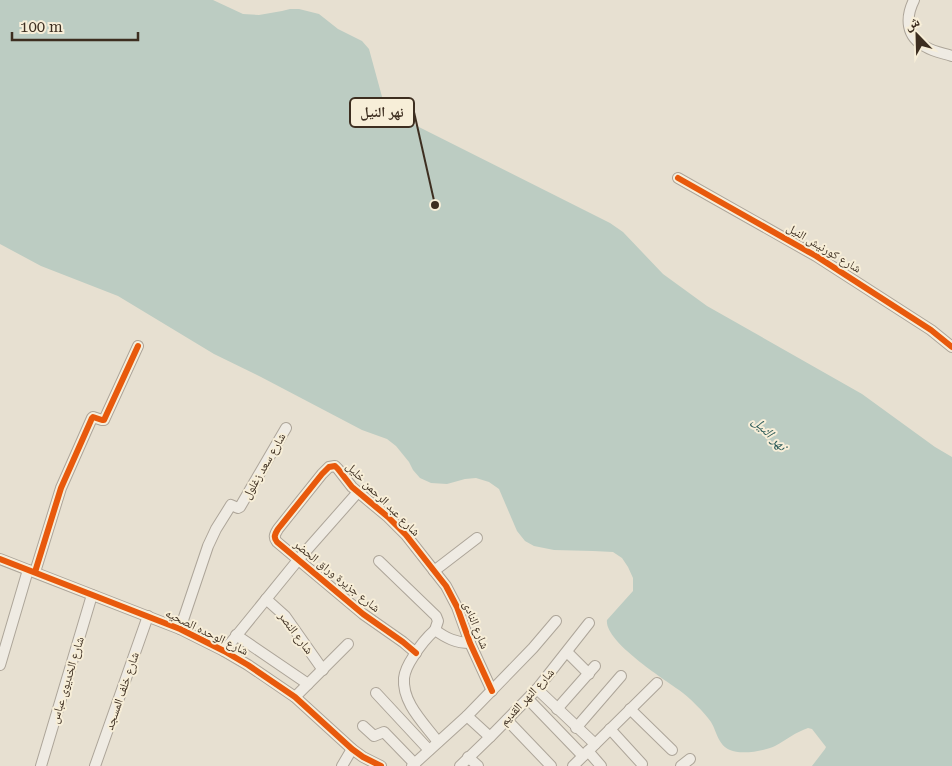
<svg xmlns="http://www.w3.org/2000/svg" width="952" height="766" viewBox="0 0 952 766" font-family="'Roboto Serif','Noto Naskh Arabic',serif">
<rect width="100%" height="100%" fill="#e7e0d1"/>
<path fill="#bcccc2" d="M 0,0 L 213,0 L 243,14 L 259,15 L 282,11 L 290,9 L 299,9 L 319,14 L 338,29 L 362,41 L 369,49 L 384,104 L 386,109 L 391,113 L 610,223 L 623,232 L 663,274 L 707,306 L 862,394 L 935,447 L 952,457 L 952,766 L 812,766 L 825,749 L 826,747 L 812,729 L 808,728 C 796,732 786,740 775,746 C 764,751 741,755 730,750 C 718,745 717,732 711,722 C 704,712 689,697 679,690 C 662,678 604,641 607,620 L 633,591 L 633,578 L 628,567 L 622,558 L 613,552 L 593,551 L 554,550 L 534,546 L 525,541 L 517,531 L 499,489 L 489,482 L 476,478 L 465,479 L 447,484 L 431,483 L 420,478 L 413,470 L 409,462 L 396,446 L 387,439 L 362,430 L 261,377 L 214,354 L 118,296 L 41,266 L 0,244 Z"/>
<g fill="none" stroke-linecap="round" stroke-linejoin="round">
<g stroke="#ada599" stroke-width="12">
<g id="minor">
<path d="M 914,0 C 905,18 906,37 926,47 C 934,52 943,53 952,56"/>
<path d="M 678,178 L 816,256 L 931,330 L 952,347"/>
<path d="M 0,559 L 180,629 L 224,651 L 248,665 L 295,697 L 352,749 L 363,757 L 381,766"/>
<path d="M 379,561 L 436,616 L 438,621 L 435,630"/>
<path d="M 434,571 L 477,538"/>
<path d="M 35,572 L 61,488 L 92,418 L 93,417 L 102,420 L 104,420 L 138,346"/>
<path d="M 266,599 L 285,616 L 323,670"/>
<path d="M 180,629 L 208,546 L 216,529 L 231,505 L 238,508 L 240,507 L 286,428"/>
<path d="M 236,635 L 308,684"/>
<path d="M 224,651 L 298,560 L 358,492"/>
<path d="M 567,652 L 589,674"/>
<path d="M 416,653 L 403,642 L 363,614 L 277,542 C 273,537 275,534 278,529 L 322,474 L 329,467 L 335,466 L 338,469 L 352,487 L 388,517 L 406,535 L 446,586 L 457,607 L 470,643 L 492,691"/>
<path d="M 0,665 L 28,570"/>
<path d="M 537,689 L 595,744"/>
<path d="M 376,693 L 429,750"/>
<path d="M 295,697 L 348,644"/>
<path d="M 528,699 L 583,756"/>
<path d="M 557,709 L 595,666"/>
<path d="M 630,709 L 672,750"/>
<path d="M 467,716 L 490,737"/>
<path d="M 507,720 L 551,766"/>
<path d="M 363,726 L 374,736 L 384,732 L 415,764"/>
<path d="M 576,728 L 621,676"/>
<path d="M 610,729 L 642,764"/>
<path d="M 438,742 C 424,723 402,703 404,678 C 405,670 409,663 413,657 C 419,647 426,638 435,630 C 446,638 456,643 470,643"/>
<path d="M 588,751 L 601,766"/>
<path d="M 468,757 L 478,766"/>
<path d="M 41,766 L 92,595"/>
<path d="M 95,766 L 148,616"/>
<path d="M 342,766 L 352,749"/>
<path d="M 412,766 L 467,716 L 533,648 L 556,621"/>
<path d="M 460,766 L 490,737 L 537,689 L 589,623"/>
<path d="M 573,766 L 657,683"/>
<path d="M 681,766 L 690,759"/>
</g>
</g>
<use href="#minor" stroke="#efebe3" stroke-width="10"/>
<g stroke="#f7eed8" stroke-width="9">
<g id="cycleway">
<path d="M 678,178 L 816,256 L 931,330 L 952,347"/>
<path d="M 0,559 L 180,629 L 224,651 L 248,665 L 295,697 L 352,749 L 363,757 L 381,766"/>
<path d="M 35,572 L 61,488 L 92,418 L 93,417 L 102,420 L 104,420 L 138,346"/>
<path d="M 416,653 L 403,642 L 363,614 L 277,542 C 273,537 275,534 278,529 L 322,474 L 329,467 L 335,466 L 338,469 L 352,487 L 388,517 L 406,535 L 446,586 L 457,607 L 470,643 L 492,691"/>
</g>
</g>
<use href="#cycleway" stroke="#e8590c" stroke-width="6"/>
</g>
<g text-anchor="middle" stroke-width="4" stroke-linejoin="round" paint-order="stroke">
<g font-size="12" fill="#3d2e20" stroke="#f7eed8">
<text transform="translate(824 248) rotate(31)" y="4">شارع كورنيش النيل</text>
<text transform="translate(264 466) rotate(-60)" y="4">شارع سعد زغلول</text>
<text transform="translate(383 499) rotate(45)" y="4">شارع عبد الرحمن خليل</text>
<text transform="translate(337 576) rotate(39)" y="4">شارع جزيرة وراق الحضر</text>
<text transform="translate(476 625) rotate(68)" y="4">شارع النادى</text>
<text transform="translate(207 632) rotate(26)" y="4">شارع الوحده الصحيه</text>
<text transform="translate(296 633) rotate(53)" y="4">شارع النصر</text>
<text transform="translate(67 680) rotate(-73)" y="4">شارع الخديوى عباس</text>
<text transform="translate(122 691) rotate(-71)" y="4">شارع خلف المسجد</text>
<text transform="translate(527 697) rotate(-47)" y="4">شارع النهر القديم</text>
</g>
<g font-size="14" font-style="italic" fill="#2f5d5a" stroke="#f7eed8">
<text transform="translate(770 433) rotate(45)" y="5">نهر النيل</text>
</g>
</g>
<path fill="none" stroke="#3d2e20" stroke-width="2" d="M435 205L414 112"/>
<circle fill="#3d2e20" stroke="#f7eed8" stroke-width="2" cx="435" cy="205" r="5"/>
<rect fill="#f7eed8" stroke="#3d2e20" stroke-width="2" x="350" y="98" width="64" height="29" rx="5"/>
<g font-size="14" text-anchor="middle" font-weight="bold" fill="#3d2e20">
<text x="382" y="117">نهر النيل</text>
</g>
<g transform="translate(917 35) rotate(337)" stroke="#f7eed8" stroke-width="4" paint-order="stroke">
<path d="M0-4L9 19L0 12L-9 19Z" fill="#3d2e20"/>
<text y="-8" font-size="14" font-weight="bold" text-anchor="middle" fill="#3d2e20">ش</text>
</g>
<path d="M12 32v8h126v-8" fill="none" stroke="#3d2e20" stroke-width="2.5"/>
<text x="20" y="32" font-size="15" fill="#3d2e20" stroke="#f7eed8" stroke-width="4" paint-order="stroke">100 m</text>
</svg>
